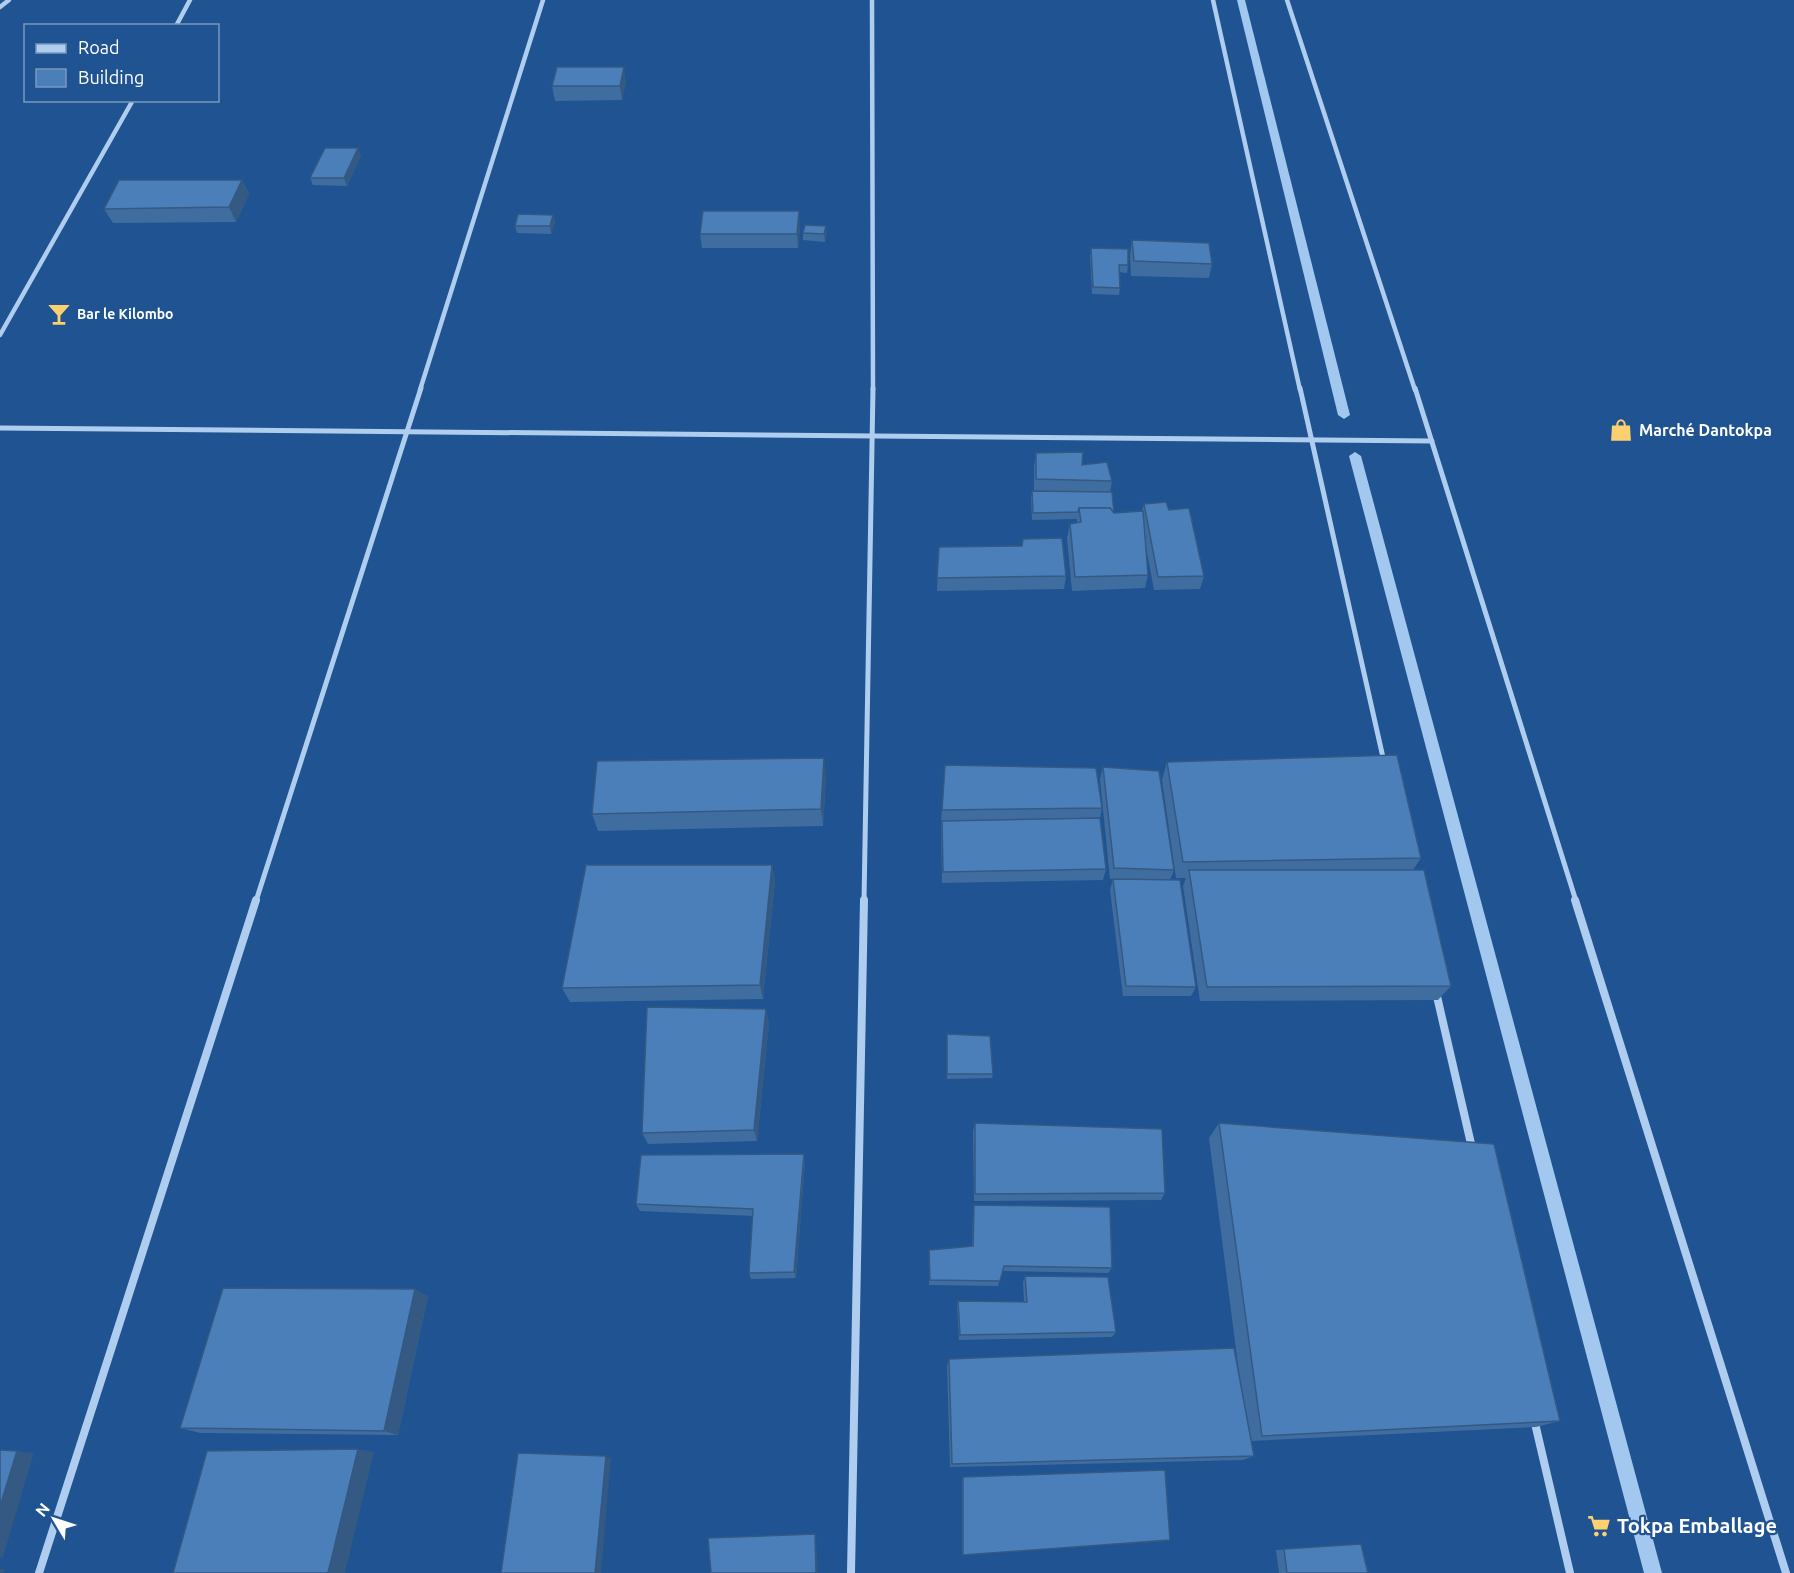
<svg xmlns="http://www.w3.org/2000/svg" width="1794" height="1573" viewBox="0 0 1794 1573" font-family="Ubuntu,sans-serif">
<rect width="100%" height="100%" fill="#1f5391"/>
<g fill="none" stroke-linecap="round" stroke-linejoin="round">
<g fill="#a3c8ef" fill-rule="evenodd">
<path d="M 1237,0 L 1245,0 L 1350,415 L 1344,419 L 1338,415 Z"/>
<path d="M 1355,452 L 1361,456 L 1662,1573 L 1644,1573 L 1349,456 Z"/>
</g>
<g stroke="#afcdee" stroke-width="4.5">
<path d="M 872,0 L 873,390"/>
<path d="M 1213,0 L 1300,390"/>
<path d="M 1287,0 L 1415,390"/>
<path d="M 0,7 L 9,0"/>
<path d="M 176,26 L 190,0"/>
<path d="M 0,335 L 133,100"/>
<path d="M 420,390 L 543,0"/>
</g>
<g stroke="#afcdee" stroke-width="5">
<path d="M 1300,388 L 1384,762"/>
<path d="M 1415,388 L 1576,901"/>
<path d="M 0,428 L 1432,441"/>
<path d="M 256,901 L 421,388"/>
<path d="M 864,901 L 873,388"/>
</g>
<g stroke="#afcdee" stroke-width="8">
<path d="M 1575,900 L 1786,1573"/>
<path d="M 1436,992 L 1472,1148"/>
<path d="M 1534,1419 L 1570,1573"/>
<path d="M 39,1573 L 256,900"/>
<path d="M 851,1573 L 864,900"/>
</g>
</g>
<g fill="#406da0">
<path d="M 626,81 L 622,100 L 555,101 L 552,86 Z"/>
<path d="M 361,156 L 347,186 L 313,185 L 310,178 Z"/>
<path d="M 242,180 L 249,194 L 236,222 L 113,223 L 104,209 Z"/>
<path d="M 553,215 L 555,222 L 551,234 L 517,233 L 515,226 Z"/>
<path d="M 800,226 L 798,248 L 702,248 L 700,234 Z"/>
<path d="M 803,233 L 827,234 L 825,242 L 803,240 Z"/>
<path d="M 1132,240 L 1212,264 L 1209,278 L 1131,276 L 1130,255 Z"/>
<path d="M 1091,248 L 1128,265 L 1127,273 L 1119,272 L 1120,288 L 1119,295 L 1092,294 L 1090,256 Z"/>
<path d="M 1036,453 L 1082,465 L 1112,481 L 1110,492 L 1114,513 L 1142,511 L 1144,504 L 1204,576 L 1200,589 L 1154,590 L 1145,542 L 1148,575 L 1145,588 L 1072,591 L 1067,538 L 1070,524 L 1077,523 L 1077,519 L 1032,520 L 1031,498 L 1032,491 L 1034,491 L 1034,467 Z"/>
<path d="M 939,547 L 1066,576 L 1064,589 L 937,591 Z"/>
<path d="M 1167,762 L 1421,858 L 1413,870 L 1451,986 L 1438,1000 L 1200,1001 L 1183,886 L 1186,878 L 1176,878 L 1162,780 Z"/>
<path d="M 945,765 L 1102,808 L 1100,818 L 1106,869 L 1103,880 L 942,883 L 941,822 Z"/>
<path d="M 1103,767 L 1174,870 L 1170,880 L 1196,987 L 1191,996 L 1123,996 L 1110,890 L 1113,879 L 1128,879 L 1110,879 L 1100,779 Z"/>
<path d="M 826,775 L 823,826 L 598,831 L 592,814 Z"/>
<path d="M 772,865 L 775,881 L 763,999 L 570,1002 L 562,988 Z"/>
<path d="M 766,1009 L 769,1023 L 757,1141 L 648,1144 L 642,1133 Z"/>
<path d="M 947,1039 L 993,1074 L 992,1078 L 947,1079 Z"/>
<path d="M 975,1123 L 1165,1193 L 1161,1200 L 974,1201 L 973,1131 Z"/>
<path d="M 1219,1123 L 1560,1421 L 1536,1427 L 1251,1441 L 1254,1456 L 1243,1460 L 950,1467 L 947,1365 L 949,1359 L 1241,1389 L 1209,1138 Z"/>
<path d="M 805,1161 L 796,1278 L 751,1279 L 749,1273 L 753,1216 L 640,1211 L 636,1204 Z"/>
<path d="M 974,1205 L 1112,1268 L 1108,1273 L 1002,1271 L 998,1286 L 929,1285 L 929,1250 L 972,1246 L 973,1211 Z"/>
<path d="M 1025,1276 L 1116,1332 L 1112,1337 L 959,1340 L 957,1306 L 958,1301 L 1024,1302 L 1023,1282 Z"/>
<path d="M 428,1296 L 398,1435 L 200,1433 L 180,1428 Z"/>
<path d="M 963,1477 L 1164,1541 L 962,1555 L 962,1479 Z"/>
<path d="M 1361,1544 L 1368,1573 L 1279,1573 L 1276,1550 Z"/>
</g>
<g fill="#345982">
<path d="M 624,67 L 626,81 L 622,100 L 620,86 Z"/>
<path d="M 358,148 L 361,156 L 347,186 L 344,178 Z"/>
<path d="M 242,180 L 249,194 L 236,222 L 229,207 Z"/>
<path d="M 799,211 L 800,226 L 798,248 L 797,234 Z"/>
<path d="M 553,215 L 555,222 L 551,234 L 550,226 Z"/>
<path d="M 826,226 L 827,234 L 825,242 L 824,234 Z"/>
<path d="M 824,758 L 826,775 L 823,826 L 821,809 Z"/>
<path d="M 772,865 L 775,881 L 763,999 L 760,985 Z"/>
<path d="M 766,1009 L 769,1023 L 757,1141 L 754,1130 Z"/>
<path d="M 804,1154 L 805,1161 L 796,1278 L 794,1272 Z"/>
<path d="M 415,1289 L 428,1296 L 398,1435 L 384,1431 Z"/>
<path d="M 358,1449 L 374,1452 L 345,1573 L 328,1573 Z"/>
<path d="M 17,1451 L 34,1453 L 3,1557 L 0,1557 L 0,1506 Z"/>
<path d="M 606,1456 L 611,1459 L 601,1573 L 595,1573 Z"/>
<path d="M 815,1534 L 816,1535 L 818,1573 L 816,1573 Z"/>
<path d="M 0,1569 L 5,1569 L 4,1573 L 0,1573 Z"/>
</g>
<g fill="#4b7fba" stroke="#345982" stroke-width="1.5">
<path d="M 557,67 L 624,67 L 620,86 L 552,86 Z"/>
<path d="M 325,148 L 358,148 L 344,178 L 310,178 Z"/>
<path d="M 119,180 L 242,180 L 229,207 L 104,209 Z"/>
<path d="M 703,211 L 799,211 L 797,234 L 700,234 Z"/>
<path d="M 518,214 L 553,215 L 550,226 L 515,226 Z"/>
<path d="M 805,225 L 826,226 L 824,234 L 803,233 Z"/>
<path d="M 1132,240 L 1209,243 L 1212,264 L 1134,261 Z"/>
<path d="M 1091,248 L 1128,249 L 1128,265 L 1119,265 L 1120,288 L 1093,287 Z"/>
<path d="M 1083,452 L 1082,465 L 1107,462 L 1112,481 L 1036,479 L 1036,453 Z"/>
<path d="M 1032,491 L 1112,492 L 1114,512 L 1113,512 L 1110,508 L 1079,508 L 1078,512 L 1033,513 Z"/>
<path d="M 1166,502 L 1169,510 L 1189,508 L 1204,576 L 1158,577 L 1144,504 Z"/>
<path d="M 1079,508 L 1110,508 L 1114,513 L 1143,511 L 1148,575 L 1075,577 L 1070,524 L 1081,522 Z"/>
<path d="M 1062,538 L 1066,576 L 937,578 L 939,547 L 1022,546 L 1023,539 Z"/>
<path d="M 1397,755 L 1421,858 L 1183,862 L 1167,762 Z"/>
<path d="M 824,758 L 821,809 L 592,814 L 597,761 Z"/>
<path d="M 945,765 L 1096,768 L 1102,808 L 942,810 Z"/>
<path d="M 1103,767 L 1159,771 L 1174,870 L 1114,868 Z"/>
<path d="M 1100,818 L 1106,869 L 943,872 L 942,821 Z"/>
<path d="M 586,865 L 772,865 L 760,985 L 562,988 Z"/>
<path d="M 1189,870 L 1424,870 L 1451,986 L 1207,987 Z"/>
<path d="M 1113,879 L 1180,880 L 1196,987 L 1126,986 Z"/>
<path d="M 647,1007 L 766,1009 L 754,1130 L 642,1133 Z"/>
<path d="M 947,1034 L 990,1036 L 993,1074 L 947,1074 Z"/>
<path d="M 975,1123 L 1162,1129 L 1165,1193 L 975,1194 Z"/>
<path d="M 1219,1123 L 1494,1144 L 1560,1421 L 1262,1436 Z"/>
<path d="M 804,1154 L 794,1272 L 749,1273 L 753,1209 L 636,1204 L 641,1155 Z"/>
<path d="M 974,1205 L 1110,1207 L 1112,1268 L 1004,1266 L 1000,1281 L 930,1280 L 929,1250 L 973,1246 Z"/>
<path d="M 1025,1276 L 1108,1277 L 1116,1332 L 960,1335 L 958,1301 L 1027,1302 Z"/>
<path d="M 223,1288 L 415,1289 L 384,1431 L 180,1428 Z"/>
<path d="M 1234,1348 L 1254,1456 L 952,1464 L 949,1359 Z"/>
<path d="M 358,1449 L 328,1573 L 173,1573 L 207,1451 Z"/>
<path d="M 0,1450 L 17,1451 L 0,1506 Z"/>
<path d="M 518,1453 L 606,1456 L 595,1573 L 501,1573 Z"/>
<path d="M 1165,1470 L 1170,1540 L 963,1555 L 963,1477 Z"/>
<path d="M 815,1534 L 816,1573 L 711,1573 L 708,1538 Z"/>
<path d="M 1361,1544 L 1368,1573 L 1287,1573 L 1284,1549 Z"/>
</g>
<defs>
<g id="bar-bare" transform="scale(1.8)"><path d="M-6-5H6L.8 .8V4.5H3.5V6h-7V4.5H-.8V.8Z" fill="#fcd06f" stroke="#1f5391" stroke-width="2.5" paint-order="stroke"/></g>
<g id="shop-bare" transform="scale(1.8)"><path d="M-5-2.5h2.3a2.7 3.5 0 0 1 5.4 0H5L5.5 6h-11ZM-1.5-2.5h3a1.5 2.3 0 0 0-3 0Z" fill="#fcd06f" stroke="#1f5391" stroke-width="2.5" paint-order="stroke"/></g>
<g id="supermarket-bare" transform="scale(1.8)"><path d="M-6-5.5h2.5l.6 2H6L4.5 2H-2.5L-4.4-4H-6ZM-1.5 3.2a1.3 1.3 0 1 0 .1 0ZM3 3.2a1.3 1.3 0 1 0 .1 0Z" fill="#fcd06f" stroke="#1f5391" stroke-width="2.5" paint-order="stroke"/></g>
</defs>
<g fill-rule="evenodd">
<use href="#bar-bare" x="59" y="314"/>
<use href="#shop-bare" x="1621" y="430"/>
<use href="#supermarket-bare" x="1599" y="1526"/>
</g>
<g text-anchor="middle" stroke-width="4.5" stroke-linejoin="round" paint-order="stroke">
<g font-size="14" font-weight="bold" fill="#fff" stroke="#1f5391" text-anchor="start">
<text x="77" y="319">Bar le Kilombo</text>
</g>
<g font-size="16" font-weight="bold" fill="#fff" stroke="#1f5391" text-anchor="start">
<text x="1639" y="436">Marché Dantokpa</text>
</g>
<g font-size="20" font-weight="bold" fill="#fff" stroke="#1f5391" text-anchor="start">
<text x="1617" y="1533">Tokpa Emballage</text>
</g>
</g>
<rect x="24" y="24" width="195" height="78" fill="#1f5391" stroke="#7998bd" stroke-width="1.5"/>
<rect x="36" y="44" width="30" height="9" fill="#afcdee" stroke="#7998bd" stroke-width="1.5"/>
<text x="78" y="54" font-size="18" fill="#ffffff">Road</text>
<rect x="36" y="69" width="30" height="18" fill="#4b7fba" stroke="#7998bd" stroke-width="1.5"/>
<text x="78" y="84" font-size="18" fill="#ffffff">Building</text>
<g transform="translate(54 1519) rotate(309)" stroke="#1f5391" stroke-width="4.5" paint-order="stroke">
<path d="M0-4.5L10 22L0 15L-10 22Z" fill="#ffffff"/>
<text y="-9" font-size="16" font-weight="bold" text-anchor="middle" fill="#ffffff">N</text>
</g>
</svg>
